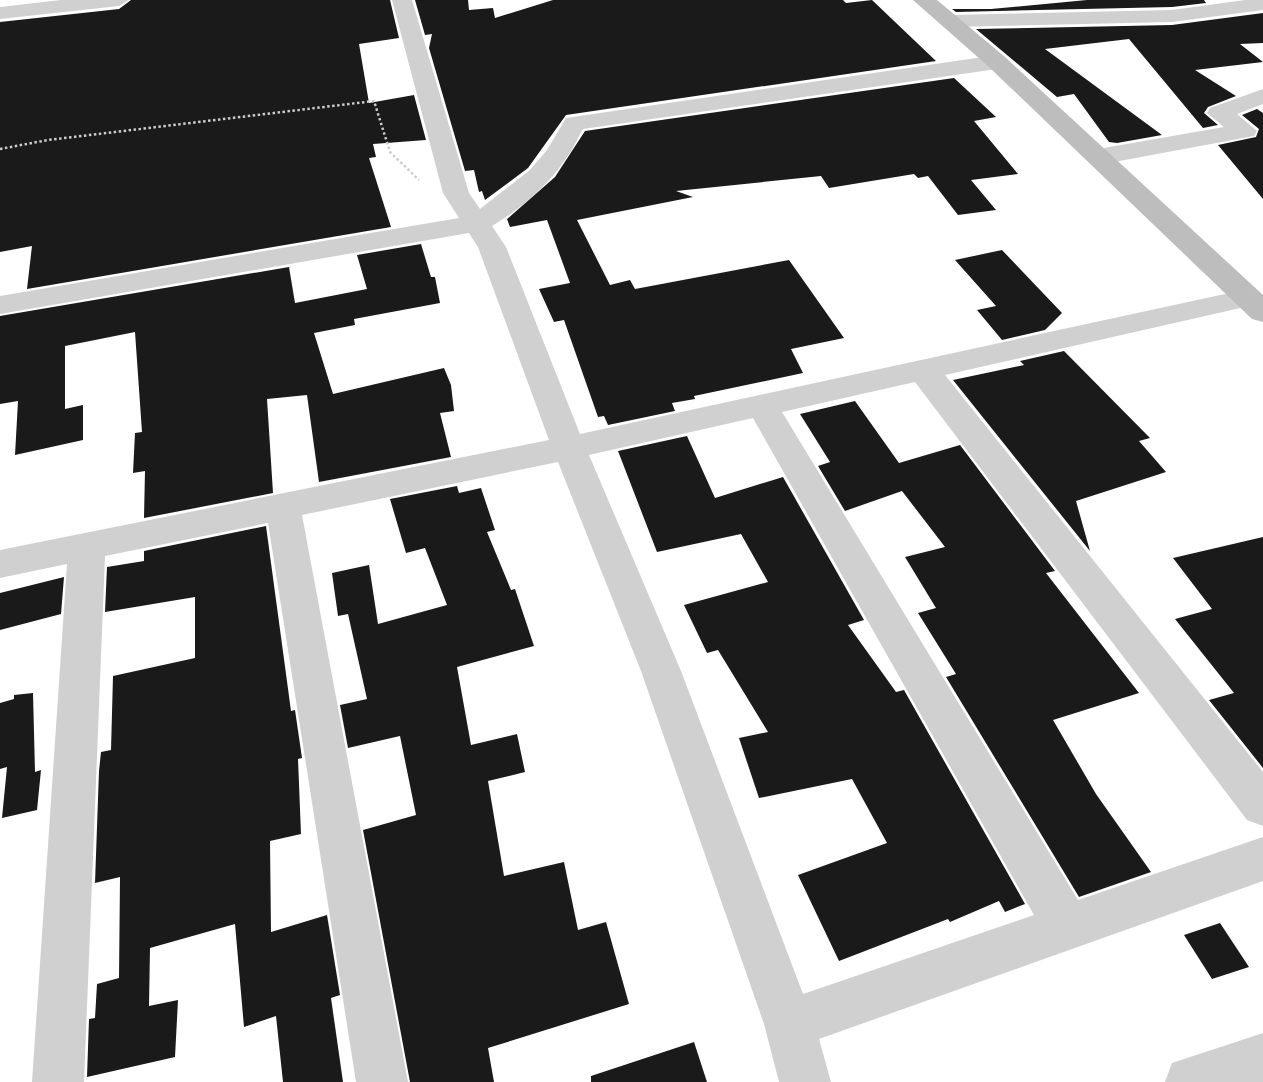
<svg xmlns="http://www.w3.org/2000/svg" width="1263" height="1082" viewBox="0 0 1263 1082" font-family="'DM Sans',sans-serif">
<rect width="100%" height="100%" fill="#fff"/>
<g fill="#1a1a1a">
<path d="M 131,0 L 390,0 L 399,38 L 359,44 L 369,103 L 414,95 L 426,140 L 373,144 L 376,157 L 369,158 L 391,227 L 27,289 L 32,246 L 0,252 L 0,22 L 119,9 Z"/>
<path d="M 415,0 L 468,0 L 469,10 L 493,8 L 495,18 L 553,0 L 843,0 L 846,3 L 872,0 L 936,61 L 566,115 L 528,168 L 485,200 L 482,191 L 479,192 L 474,170 L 465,171 L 429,48 L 432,34 L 425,35 Z"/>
<path d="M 1087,0 L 1204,0 L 1206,3 L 1172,7 L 956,12 L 952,9 L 991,9 Z"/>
<path d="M 1263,13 L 1263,43 L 1240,44 L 1263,62 L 1195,70 L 1236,96 L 1208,107 L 1204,113 L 1218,125 L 1203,128 L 1129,39 L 1045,49 L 1162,135 L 1117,143 L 1109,142 L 1074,94 L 1057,97 L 976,29 L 1172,25 Z"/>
<path d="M 954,78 L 996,117 L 974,121 L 1018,174 L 971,180 L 996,210 L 958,215 L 928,176 L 918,178 L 914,174 L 829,188 L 821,176 L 676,191 L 693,197 L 577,220 L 610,285 L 630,280 L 635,289 L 789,260 L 844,338 L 791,349 L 803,373 L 694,396 L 695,399 L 672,403 L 675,411 L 608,425 L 604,416 L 598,417 L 564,320 L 554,322 L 539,289 L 570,283 L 547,220 L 510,227 L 507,219 L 555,177 L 585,131 Z"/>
<path d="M 1257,109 L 1263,113 L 1263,199 L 1218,145 L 1256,137 L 1259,129 L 1242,115 Z"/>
<path d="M 421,244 L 431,277 L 435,277 L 440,303 L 354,319 L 355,325 L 314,333 L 333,394 L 444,368 L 451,385 L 454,411 L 440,413 L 451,457 L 319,482 L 307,395 L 267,399 L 273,493 L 144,518 L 145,471 L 133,473 L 135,433 L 142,432 L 135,332 L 65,346 L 65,409 L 83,405 L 83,440 L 15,455 L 18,401 L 0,404 L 0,316 L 289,267 L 295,303 L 367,289 L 357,255 Z"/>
<path d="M 1002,250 L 1062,313 L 1045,330 L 1002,340 L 977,310 L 996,306 L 955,260 Z"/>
<path d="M 1064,351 L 1150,438 L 1139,441 L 1166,472 L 1076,501 L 1090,551 L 953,380 L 1024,365 L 1020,361 Z"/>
<path d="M 855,401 L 899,463 L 960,445 L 1055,571 L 1046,573 L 1139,693 L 1053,720 L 1096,794 L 1151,872 L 1079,897 L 946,677 L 956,674 L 918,613 L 936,608 L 905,557 L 945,547 L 902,491 L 845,511 L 818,466 L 830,462 L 800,414 Z"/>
<path d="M 687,436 L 715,498 L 783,477 L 864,620 L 848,625 L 896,692 L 904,690 L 1025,904 L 1005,912 L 999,901 L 950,922 L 948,919 L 839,961 L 798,875 L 887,843 L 852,779 L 759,798 L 739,738 L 768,732 L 718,650 L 707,653 L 684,605 L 768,582 L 741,534 L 657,552 L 618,451 Z"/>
<path d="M 457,486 L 459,493 L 481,488 L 495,530 L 487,532 L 511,590 L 515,589 L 534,646 L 457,667 L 471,745 L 517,734 L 525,772 L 488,781 L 504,876 L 564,862 L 578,930 L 606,922 L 629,1004 L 488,1048 L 494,1082 L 410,1082 L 363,830 L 416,815 L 400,736 L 348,748 L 340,705 L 367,699 L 348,614 L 338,616 L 332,573 L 369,565 L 378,624 L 447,605 L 425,548 L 406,553 L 390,499 Z"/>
<path d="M 266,526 L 291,711 L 295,710 L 302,758 L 298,759 L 301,834 L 270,841 L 271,932 L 327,915 L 340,995 L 331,998 L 343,1082 L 283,1082 L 276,1016 L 244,1027 L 235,924 L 150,948 L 149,1006 L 178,1000 L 175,1057 L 87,1077 L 89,1019 L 95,1018 L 97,984 L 119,978 L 120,877 L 95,883 L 99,771 L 101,752 L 111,750 L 113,676 L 195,658 L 195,597 L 105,612 L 107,567 L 144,561 L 144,551 Z"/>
<path d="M 1263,537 L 1263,768 L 1209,700 L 1234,693 L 1175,619 L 1212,609 L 1173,558 Z"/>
<path d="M 64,577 L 61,614 L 0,630 L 0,593 Z"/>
<path d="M 33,693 L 35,772 L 41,770 L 37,810 L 2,818 L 7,767 L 0,769 L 0,703 L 14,699 L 14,695 Z"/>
<path d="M 1220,923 L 1249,967 L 1212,979 L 1184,935 Z"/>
<path d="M 694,1042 L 707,1082 L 591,1082 L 591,1076 Z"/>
</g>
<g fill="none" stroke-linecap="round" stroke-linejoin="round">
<path stroke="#cdcdcd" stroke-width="2.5" stroke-dasharray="2.5 2.5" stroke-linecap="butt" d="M 0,149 L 48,140 L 374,101 L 390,152 L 419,180"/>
<g fill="#d0d0d0" fill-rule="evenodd">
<path d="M 61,0 L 129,0 L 119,6 L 0,19 L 0,7 Z"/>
<path d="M 392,0 L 412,0 L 469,193 L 480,209 L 530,170 L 547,150 L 566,118 L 997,55 L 1008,62 L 997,69 L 583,129 C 578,137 575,146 569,154 C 550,184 522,208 492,226 L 506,247 L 580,434 L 1248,289 L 1258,292 L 1263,298 L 1258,304 L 945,375 L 1263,772 L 1263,826 L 1247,820 L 915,382 L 782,412 L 1078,900 L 1263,837 L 1263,881 L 819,1039 L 831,1082 L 779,1082 L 764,1024 L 641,671 L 558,462 L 302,515 L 408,1082 L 356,1082 L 268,523 L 105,556 L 84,1082 L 32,1082 L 67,564 L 0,578 L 0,550 L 549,440 L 478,247 L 469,233 L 0,314 L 0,296 L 459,218 L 443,193 ZM 753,418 L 1034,915 L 803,994 L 681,671 L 589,455 Z"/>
<path d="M 1245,0 L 1263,0 L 1263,10 L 1172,22 L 950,27 L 939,21 L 950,15 L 1172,10 Z"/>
<path d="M 1263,89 L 1263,104 L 1237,114 L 1257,131 L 1254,136 L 1098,165 L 1089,162 L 1085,157 L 1089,152 L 1098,149 L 1224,127 L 1207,113 L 1210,108 Z"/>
<path d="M 1263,1033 L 1263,1082 L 1165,1082 L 1172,1063 Z"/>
</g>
<path fill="#bdbdbd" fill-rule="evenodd" d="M 913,0 L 937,0 L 1005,57 L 1263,295 L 1263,322 L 1252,319 L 989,67 Z"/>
</g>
</svg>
